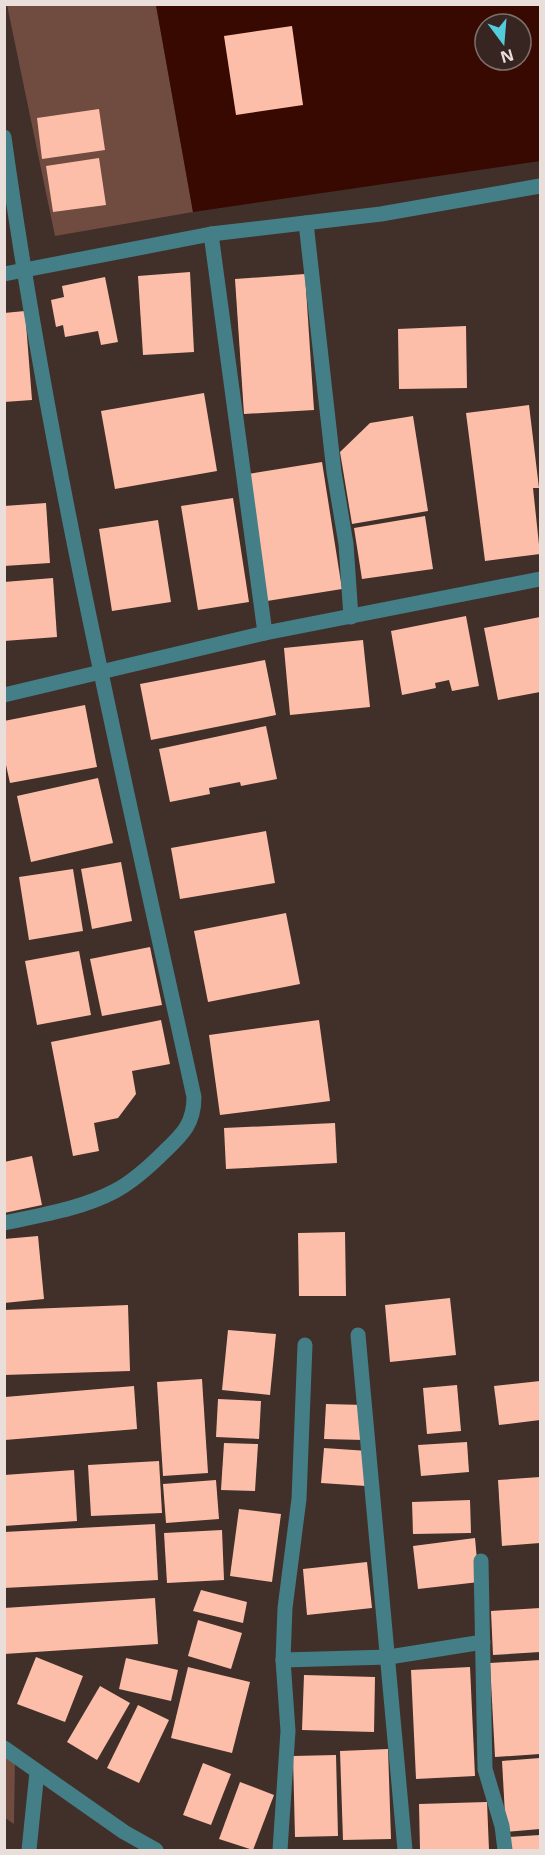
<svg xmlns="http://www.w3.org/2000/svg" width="545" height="1855" viewBox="0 0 545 1855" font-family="'Open Sans',sans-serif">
<rect width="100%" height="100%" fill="#412f29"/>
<g fill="#704b3f">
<path d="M 7,5 L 156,5 L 193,212 L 55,236 Z"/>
<path d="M 4,1749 L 15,1756 L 14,1824 L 5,1818 Z"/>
</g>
<path fill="#380900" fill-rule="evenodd" d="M 156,5 L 540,5 L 540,161 L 193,212 ZM 485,24 L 521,24 L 521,60 L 485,60 Z"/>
<g fill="#fdbea9">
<path d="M 292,26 L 303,105 L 236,115 L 224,36 Z"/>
<path d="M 99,109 L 105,150 L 42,159 L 37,118 Z"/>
<path d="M 99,158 L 106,205 L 53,212 L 46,166 Z"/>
<path d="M 190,272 L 194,352 L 143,355 L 138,276 Z"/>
<path d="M 305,274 L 314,410 L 244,414 L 235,279 Z"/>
<path d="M 105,277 L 118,342 L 101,345 L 98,331 L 65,337 L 63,325 L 56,327 L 51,300 L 64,297 L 62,286 Z"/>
<path d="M 25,311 L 32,400 L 4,402 L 4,313 Z"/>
<path d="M 466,326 L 467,388 L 399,389 L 398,329 Z"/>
<path d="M 204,393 L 217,471 L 115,489 L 101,411 Z"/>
<path d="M 529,405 L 539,488 L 533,488 L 540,554 L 485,561 L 466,413 Z"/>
<path d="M 413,416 L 428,511 L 352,524 L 340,452 L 370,423 Z"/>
<path d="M 322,462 L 342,589 L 267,601 L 248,474 Z"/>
<path d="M 233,498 L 249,602 L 198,610 L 181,506 Z"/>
<path d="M 46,503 L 50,563 L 4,566 L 4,506 Z"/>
<path d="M 425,516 L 433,569 L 362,579 L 354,528 Z"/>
<path d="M 158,520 L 171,602 L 112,611 L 99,529 Z"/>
<path d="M 53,578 L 57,637 L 4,641 L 4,582 Z"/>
<path d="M 466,616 L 479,686 L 452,691 L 449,680 L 435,683 L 436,688 L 402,695 L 391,631 Z"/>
<path d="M 540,617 L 540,692 L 498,700 L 484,628 Z"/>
<path d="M 363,640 L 370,707 L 290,715 L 284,648 Z"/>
<path d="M 265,660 L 276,715 L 151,740 L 140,684 Z"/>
<path d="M 85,705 L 97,767 L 10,783 L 4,756 L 4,721 Z"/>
<path d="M 266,726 L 277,779 L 241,786 L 240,782 L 209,788 L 210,794 L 170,802 L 159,749 Z"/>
<path d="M 98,778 L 113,843 L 31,862 L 17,796 Z"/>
<path d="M 266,831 L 275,883 L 180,899 L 171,848 Z"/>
<path d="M 121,862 L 132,921 L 92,929 L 81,869 Z"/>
<path d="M 73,869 L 83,931 L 29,940 L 19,877 Z"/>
<path d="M 286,913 L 300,984 L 208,1002 L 194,931 Z"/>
<path d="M 150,947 L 162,1005 L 102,1016 L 90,959 Z"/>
<path d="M 79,951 L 91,1015 L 37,1025 L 25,961 Z"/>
<path d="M 161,1020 L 170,1064 L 132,1071 L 136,1094 L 118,1118 L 94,1123 L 99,1151 L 73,1156 L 51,1042 Z"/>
<path d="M 319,1020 L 330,1101 L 220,1115 L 209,1035 Z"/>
<path d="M 335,1123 L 337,1163 L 226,1169 L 224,1128 Z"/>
<path d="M 32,1156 L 42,1205 L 4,1213 L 4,1162 Z"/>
<path d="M 345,1232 L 346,1296 L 299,1296 L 298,1233 Z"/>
<path d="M 38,1236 L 44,1299 L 4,1303 L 4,1239 Z"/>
<path d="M 450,1298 L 456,1355 L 390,1362 L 385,1305 Z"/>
<path d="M 128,1305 L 130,1371 L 4,1375 L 4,1310 Z"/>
<path d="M 228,1330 L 276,1334 L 270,1395 L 222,1390 Z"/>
<path d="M 202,1379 L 208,1473 L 163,1476 L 157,1382 Z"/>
<path d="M 540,1381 L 540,1420 L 499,1425 L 494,1386 Z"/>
<path d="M 457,1385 L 461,1431 L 427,1434 L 423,1388 Z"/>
<path d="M 134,1386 L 137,1429 L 5,1440 L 5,1397 Z"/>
<path d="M 218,1399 L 261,1401 L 259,1439 L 216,1437 Z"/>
<path d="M 326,1404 L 365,1405 L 364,1440 L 324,1439 Z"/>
<path d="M 467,1442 L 469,1472 L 421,1476 L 418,1445 Z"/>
<path d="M 224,1443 L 258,1444 L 255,1491 L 221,1490 Z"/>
<path d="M 324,1448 L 368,1451 L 366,1486 L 321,1483 Z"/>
<path d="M 159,1461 L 162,1513 L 91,1516 L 88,1465 Z"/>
<path d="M 74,1470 L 77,1521 L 4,1526 L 4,1475 Z"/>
<path d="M 540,1477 L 540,1543 L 502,1546 L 498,1480 Z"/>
<path d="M 216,1480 L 219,1519 L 166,1523 L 163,1484 Z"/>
<path d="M 470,1500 L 471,1533 L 413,1534 L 412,1502 Z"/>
<path d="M 239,1509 L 281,1514 L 272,1582 L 230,1576 Z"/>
<path d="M 155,1524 L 158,1580 L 4,1588 L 4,1532 Z"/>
<path d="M 222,1530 L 224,1580 L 167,1583 L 164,1533 Z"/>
<path d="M 475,1538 L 479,1582 L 418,1589 L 413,1546 Z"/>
<path d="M 367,1562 L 372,1608 L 307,1615 L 303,1569 Z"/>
<path d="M 201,1590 L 247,1602 L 243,1623 L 193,1611 Z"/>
<path d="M 155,1598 L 158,1644 L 4,1654 L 4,1608 Z"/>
<path d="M 540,1608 L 540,1652 L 493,1655 L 491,1611 Z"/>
<path d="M 198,1620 L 242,1633 L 231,1669 L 188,1656 Z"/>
<path d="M 36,1657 L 83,1676 L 65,1722 L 17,1704 Z"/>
<path d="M 126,1658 L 178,1670 L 171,1701 L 119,1689 Z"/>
<path d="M 540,1660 L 540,1754 L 495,1757 L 490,1663 Z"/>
<path d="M 188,1667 L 250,1682 L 232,1753 L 171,1738 Z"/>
<path d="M 470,1667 L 475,1776 L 416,1779 L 411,1670 Z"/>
<path d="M 304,1675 L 375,1677 L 374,1732 L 302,1730 Z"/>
<path d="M 100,1686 L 130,1703 L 97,1760 L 67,1742 Z"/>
<path d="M 138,1705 L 169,1720 L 139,1783 L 107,1768 Z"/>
<path d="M 388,1749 L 391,1839 L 343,1840 L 340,1751 Z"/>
<path d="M 336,1755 L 338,1836 L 295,1837 L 293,1756 Z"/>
<path d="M 540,1758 L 540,1829 L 506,1832 L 502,1761 Z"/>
<path d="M 203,1763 L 231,1774 L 211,1825 L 183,1815 Z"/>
<path d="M 240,1782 L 274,1795 L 253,1850 L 219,1839 Z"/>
<path d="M 487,1802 L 489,1850 L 420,1850 L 419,1804 Z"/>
<path d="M 540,1835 L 540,1850 L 509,1850 L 508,1837 Z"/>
</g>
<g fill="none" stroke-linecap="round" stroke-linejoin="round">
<g stroke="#447e86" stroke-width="15">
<path d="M 4,137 C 49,460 124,779 194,1097 C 194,1123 183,1134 165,1151 C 150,1166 134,1181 115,1191 C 81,1209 41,1215 4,1223"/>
<path d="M 306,223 L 334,472 L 346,544 L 351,617"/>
<path d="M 211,234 L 265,633"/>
<path d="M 4,274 L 211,234 L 381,214 L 540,186"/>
<path d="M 4,695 L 265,633 L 540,579"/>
<path d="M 358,1335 L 405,1850"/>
<path d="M 481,1561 L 485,1769 L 502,1826 L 505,1850"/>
<path d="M 283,1660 L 389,1657 L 483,1642"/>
<path d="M 4,1748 L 124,1832 L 156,1850"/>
<path d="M 29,1850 L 37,1772"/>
<path d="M 280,1850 L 288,1731 L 283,1660 L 285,1608 L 299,1499 L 305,1345"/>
</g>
</g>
<rect width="545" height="1855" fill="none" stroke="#eadeda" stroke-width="12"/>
<g transform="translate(503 42) rotate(164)"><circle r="28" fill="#362520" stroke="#7e6f6a" stroke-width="1.5"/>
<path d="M0-4.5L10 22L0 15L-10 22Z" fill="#53cbda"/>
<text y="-9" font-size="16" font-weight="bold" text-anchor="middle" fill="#eadeda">N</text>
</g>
</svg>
